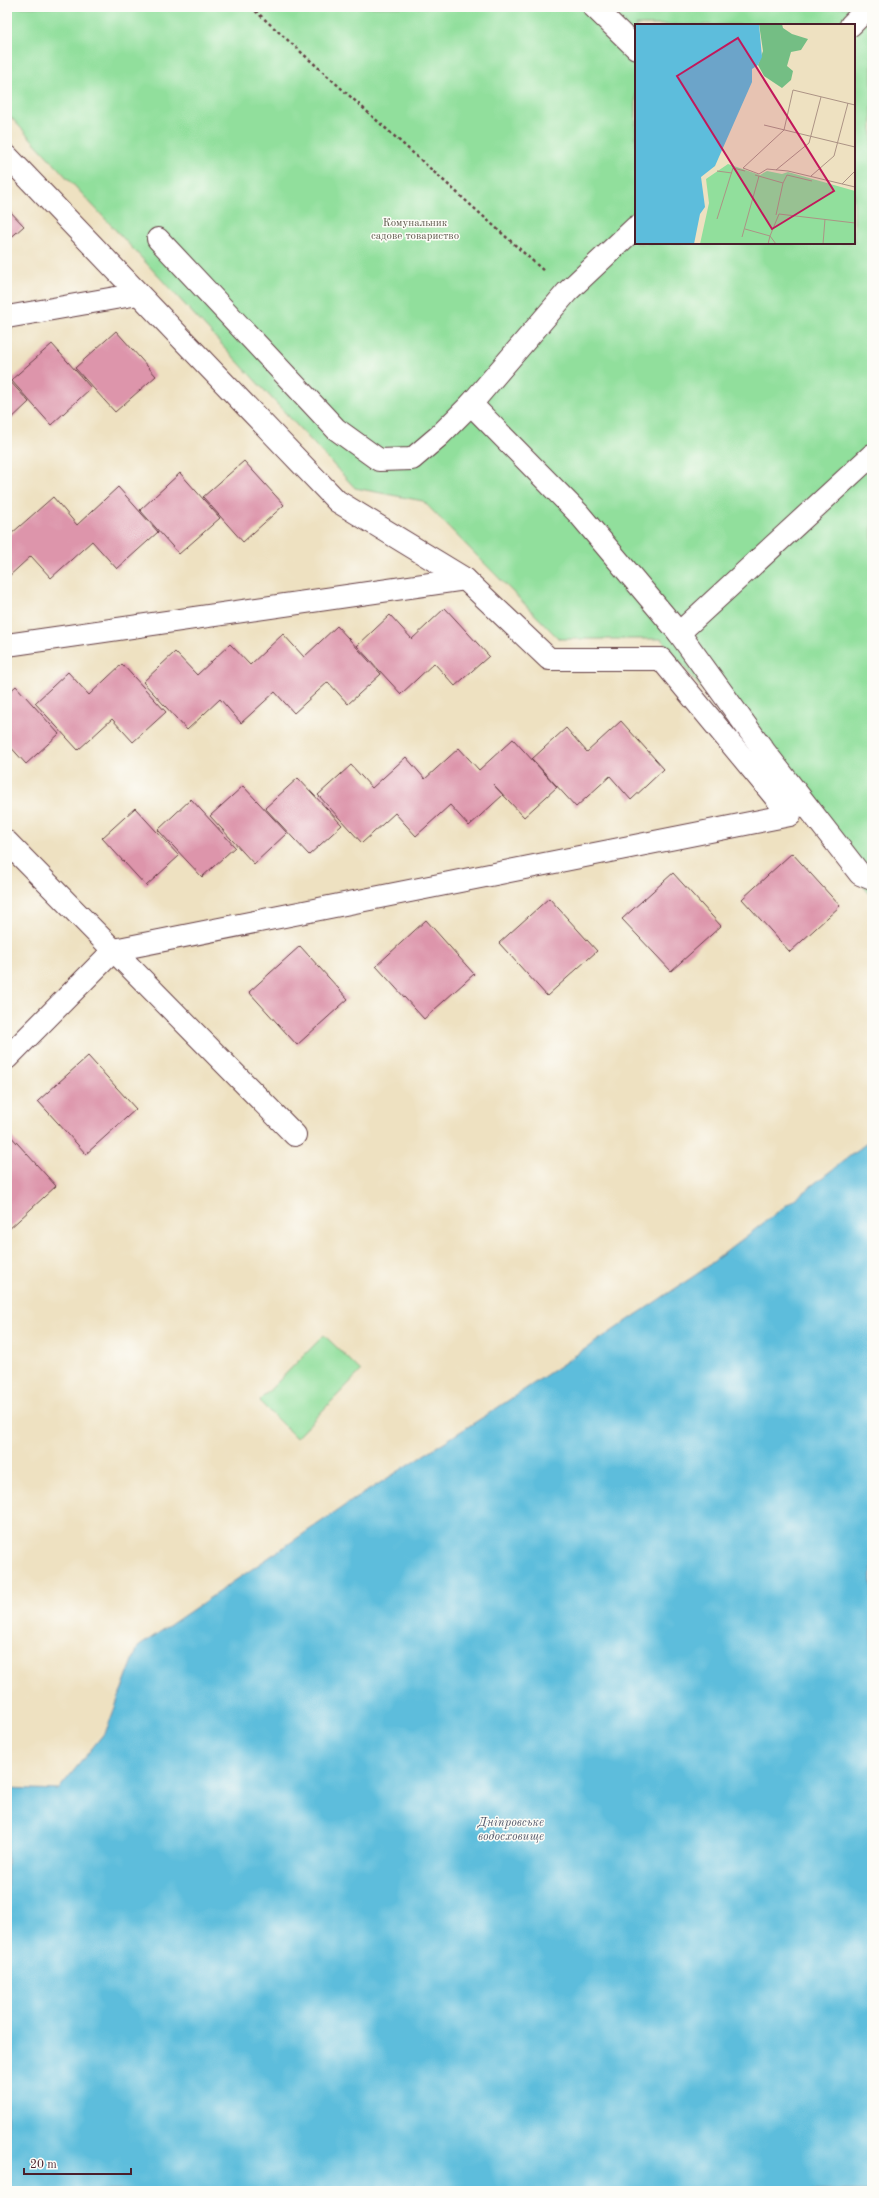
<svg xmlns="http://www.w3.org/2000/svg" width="879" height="2198" viewBox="0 0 879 2198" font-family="'Old Standard TT',serif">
<rect width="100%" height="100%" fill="#fdfcf7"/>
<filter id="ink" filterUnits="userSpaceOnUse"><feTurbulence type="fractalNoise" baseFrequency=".025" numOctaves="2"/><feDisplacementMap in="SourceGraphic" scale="8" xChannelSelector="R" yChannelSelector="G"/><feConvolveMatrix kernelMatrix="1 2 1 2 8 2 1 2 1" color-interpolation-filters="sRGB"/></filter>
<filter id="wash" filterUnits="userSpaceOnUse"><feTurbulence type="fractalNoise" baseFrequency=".012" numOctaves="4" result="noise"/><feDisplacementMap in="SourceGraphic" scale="16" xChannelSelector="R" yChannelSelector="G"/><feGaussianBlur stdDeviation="0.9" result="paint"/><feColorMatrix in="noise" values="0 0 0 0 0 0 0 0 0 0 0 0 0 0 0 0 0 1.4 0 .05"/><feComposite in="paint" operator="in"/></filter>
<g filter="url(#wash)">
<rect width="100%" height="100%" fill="#eee1c1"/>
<g fill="#91df9c" stroke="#6e7f64" fill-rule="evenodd">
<path d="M 7,7 L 872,7 L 872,897 L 661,639 L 559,639 L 423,501 L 355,488 L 7,113 ZM 636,25 L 854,25 L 854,243 L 636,243 Z"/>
<path d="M 324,1335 L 361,1371 L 296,1438 L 259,1401 Z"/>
</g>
<path fill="#5dbddc" stroke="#546e84" d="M 872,1139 L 872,2191 L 7,2191 L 7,1788 L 58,1790 L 106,1731 L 138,1647 L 347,1504 L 488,1414 L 700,1272 Z"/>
<g id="blocks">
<g fill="#dd95ab">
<path d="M 7,208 L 24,226 L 7,241 Z"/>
<path d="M 116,331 L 156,376 L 115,412 L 75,368 Z"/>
<path d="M 52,344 L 91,388 L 51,425 L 11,380 Z"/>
<path d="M 7,378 L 29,402 L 7,423 Z"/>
<path d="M 244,461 L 284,505 L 243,542 L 203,497 Z"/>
<path d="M 180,473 L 220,518 L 179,554 L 140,510 Z"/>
<path d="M 118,487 L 158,532 L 117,569 L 92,541 L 51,578 L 31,556 L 7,578 L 7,529 L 11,534 L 53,497 L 77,525 Z"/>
<path d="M 445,608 L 489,656 L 455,686 L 434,663 L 401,694 L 357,646 L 390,615 L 412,639 Z"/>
<path d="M 337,626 L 381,674 L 348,704 L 328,682 L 294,713 L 275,692 L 241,723 L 220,699 L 187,730 L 143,682 L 175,652 L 197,675 L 230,644 L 250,665 L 283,634 L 304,657 Z"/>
<path d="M 122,664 L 166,712 L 133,742 L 112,719 L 78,750 L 35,703 L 68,672 L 89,695 Z"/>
<path d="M 16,686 L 59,734 L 26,764 L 7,743 L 7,694 Z"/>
<path d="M 621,721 L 664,769 L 631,800 L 610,776 L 576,807 L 532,759 L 566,728 L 587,752 Z"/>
<path d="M 513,739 L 557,787 L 524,817 L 493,784 L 503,795 L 469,826 L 450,805 L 416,836 L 395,813 L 362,843 L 318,795 L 351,765 L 372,788 L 406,757 L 425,779 L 459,748 L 479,770 Z"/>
<path d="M 298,778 L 342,825 L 309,855 L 265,808 Z"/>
<path d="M 243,786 L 287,833 L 254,864 L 210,816 Z"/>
<path d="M 191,799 L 235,847 L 202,877 L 158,830 Z"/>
<path d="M 135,808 L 179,856 L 146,886 L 102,838 Z"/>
<path d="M 792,853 L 840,906 L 790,952 L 742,899 Z"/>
<path d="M 673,873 L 721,926 L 671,971 L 622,919 Z"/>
<path d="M 549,898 L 597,951 L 547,996 L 499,943 Z"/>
<path d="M 426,920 L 474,974 L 424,1019 L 376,966 Z"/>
<path d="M 300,946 L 348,999 L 297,1045 L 249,992 Z"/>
<path d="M 88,1056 L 136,1109 L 86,1154 L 38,1101 Z"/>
<path d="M 8,1133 L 56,1186 L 7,1231 L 7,1134 Z"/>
</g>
</g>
</g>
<g filter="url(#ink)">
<use href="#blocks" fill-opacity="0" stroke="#633c42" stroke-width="1"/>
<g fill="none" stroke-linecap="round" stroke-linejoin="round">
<g stroke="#633c42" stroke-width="24">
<g id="minor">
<path d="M 594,7 L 636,48"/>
<path d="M 851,25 L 869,7"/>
<path d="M 7,156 L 337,501 L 465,579 L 549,659 L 661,659 L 790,815 L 114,950 L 7,1058"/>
<path d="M 636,227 L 567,292 L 471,404 L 579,514 L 679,633 L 765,752 L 860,874 L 872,879"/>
<path d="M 158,239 L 336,429 L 379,460 L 412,459 L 439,436 L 471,404"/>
<path d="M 7,317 L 138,294"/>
<path d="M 679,633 L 872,455"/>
<path d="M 7,645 L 465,579"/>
<path d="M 7,842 L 295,1135"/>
</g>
</g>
<path stroke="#633c42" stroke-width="2.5" stroke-dasharray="3 3" stroke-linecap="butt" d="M 251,7 L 545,272"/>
<use href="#minor" stroke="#fff" stroke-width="22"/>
</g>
</g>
<g text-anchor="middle" stroke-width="3" stroke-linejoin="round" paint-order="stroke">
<g font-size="11" fill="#5f594d" stroke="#fdfcf7">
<text x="415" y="226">Комунальник<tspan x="415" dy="13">садове товариство</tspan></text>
</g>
<g font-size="12" font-style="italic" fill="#515669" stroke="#fdfcf7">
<text x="511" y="1826">Дніпровське<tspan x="511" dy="14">водосховище</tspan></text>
</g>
</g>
<g transform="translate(635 24)">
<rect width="220" height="220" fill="#eee1c1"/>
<path d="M 93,140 L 125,151 L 132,147 L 147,150 L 153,148 L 220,167 L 220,220 L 65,220 L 74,179 L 71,155 Z" fill="#91df9c"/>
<path d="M 124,0 L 147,0 L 148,4 L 157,10 L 173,15 L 166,26 L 156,28 L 152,42 L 158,47 L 156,56 L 147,64 L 129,52 L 123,41 L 128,27 Z" fill="#74be84"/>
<path d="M 0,0 L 124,0 L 127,33 L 123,41 L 117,45 L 117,58 L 80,142 L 66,153 L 70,183 L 65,190 L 59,220 L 0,220 Z" fill="#5dbddc"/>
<path fill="none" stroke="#ac9385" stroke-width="1" d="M 220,81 L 158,66 L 149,106 L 108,144 L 124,150 L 132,145 L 153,147 L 220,163M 129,101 L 220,123M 141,146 L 174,119 L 186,73M 82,147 L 97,149M 120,151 L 148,159 L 141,191M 176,152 L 199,132 L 213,79M 148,159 L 152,151 L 177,157M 207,160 L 220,147M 82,195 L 98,144 L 110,147M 110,205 L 135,212 L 133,220M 107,213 L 124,152M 141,220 L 135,212 L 144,190 L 220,199M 188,220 L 190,195"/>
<path fill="#c2185b" fill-opacity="0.15" stroke="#c2185b" stroke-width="2" d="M 103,14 L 199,167 L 137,205 L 42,52 Z"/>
<rect width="220" height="220" fill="none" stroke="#4a1f2b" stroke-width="2"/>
</g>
<rect width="879" height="2198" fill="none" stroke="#fdfcf7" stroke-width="24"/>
<path d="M24 2168v6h107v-6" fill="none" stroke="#4a1f2b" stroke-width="2"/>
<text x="30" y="2168" font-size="12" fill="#4a1f2b" stroke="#fdfcf7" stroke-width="3" paint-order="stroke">20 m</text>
</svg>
